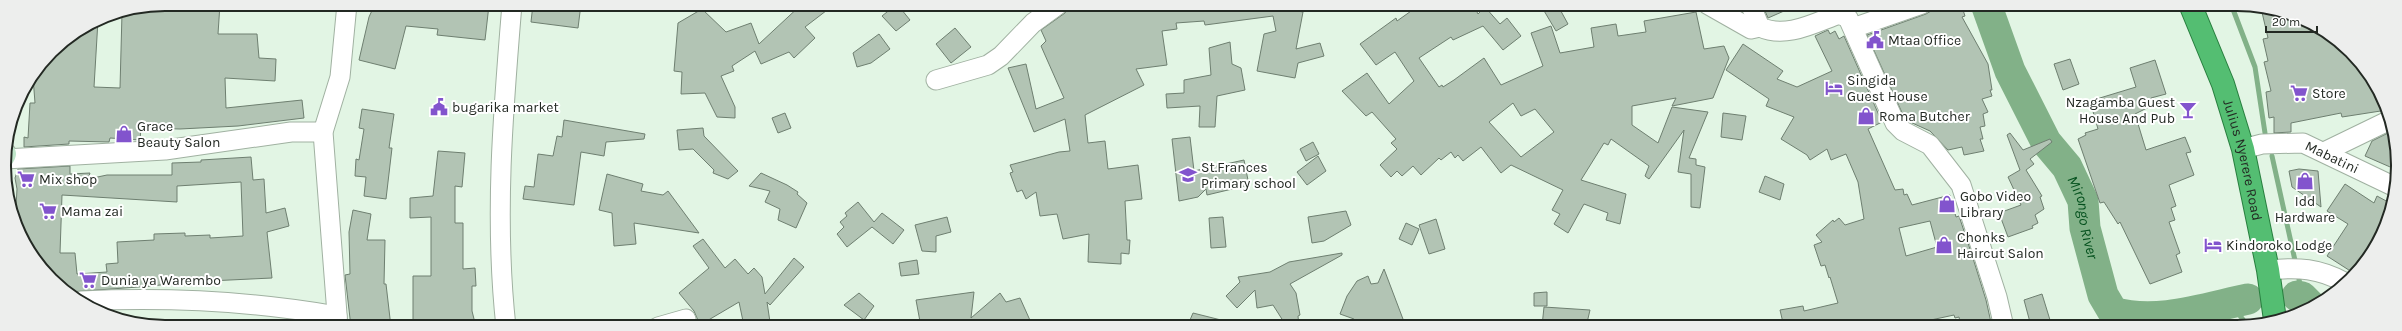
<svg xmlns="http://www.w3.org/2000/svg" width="2402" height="331" viewBox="0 0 2402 331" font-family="Karla,sans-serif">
<rect width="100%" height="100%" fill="#e2f5e4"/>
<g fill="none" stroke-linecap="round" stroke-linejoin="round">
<g stroke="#82b188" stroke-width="5">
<path d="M 2231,4 L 2255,67 L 2265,133"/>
<path d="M 2272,156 L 2296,265"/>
<path d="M 2298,273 L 2302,297"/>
<path d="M 2230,303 L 2248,326"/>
<path d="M 2300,314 L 2308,303"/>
</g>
<g stroke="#82b188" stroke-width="31">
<path id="s1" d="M 1986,4 L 2010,71 L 2046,142 L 2067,167 L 2083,201 L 2085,228 L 2103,295 L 2113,312 C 2156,325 2205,308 2248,299"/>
<path d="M 2297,296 L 2302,297 L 2311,306"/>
</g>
</g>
<g fill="#b2c4b4" stroke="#6e7f70" fill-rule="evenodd">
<path d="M 166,4 L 220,4 L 218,34 L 257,34 L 259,58 L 276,59 L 275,81 L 225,78 L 226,108 L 302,100 L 304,118 L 238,126 L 180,129 L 141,128 L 140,140 L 110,138 L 109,142 L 69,141 L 69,144 L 24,147 L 24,137 L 28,138 L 30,103 L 35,103 L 33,77 L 51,52 L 98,20 L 94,87 L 120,88 L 122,13 Z"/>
<path d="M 375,4 L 451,9 L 452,4 L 489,5 L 485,40 L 437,35 L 438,29 L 406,26 L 395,69 L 359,60 L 369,17 Z"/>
<path d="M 533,4 L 581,4 L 578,28 L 531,22 Z"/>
<path d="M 802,4 L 835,4 L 805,27 L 815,38 L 794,58 L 789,52 L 761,64 L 755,51 L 732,66 L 734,71 L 721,76 L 735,107 L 735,118 L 717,117 L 705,93 L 681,94 L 682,72 L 674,71 L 678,23 L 702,9 L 726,32 L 751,23 L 759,44 Z"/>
<path d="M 897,4 L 910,20 L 896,31 L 882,16 Z"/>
<path d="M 1070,4 L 1153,4 L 1155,10 L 1180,7 L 1179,4 L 1261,4 L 1303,12 L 1296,49 L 1320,43 L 1324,56 L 1298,63 L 1295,78 L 1257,71 L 1264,34 L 1276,31 L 1273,16 L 1205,25 L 1204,21 L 1176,23 L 1177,29 L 1162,31 L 1167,65 L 1136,69 L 1144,85 L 1085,115 L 1088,143 L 1105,141 L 1108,169 L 1138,165 L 1142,199 L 1125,201 L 1127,240 L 1130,240 L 1129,254 L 1121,253 L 1121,264 L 1088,262 L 1089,234 L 1063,239 L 1057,214 L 1040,216 L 1036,192 L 1026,199 L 1022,190 L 1017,192 L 1010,173 L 1013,172 L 1010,165 L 1059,152 L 1070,151 L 1065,119 L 1034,132 L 1008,68 L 1026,64 L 1036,109 L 1064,98 L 1041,46 L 1046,41 L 1041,30 L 1065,13 Z"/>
<path d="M 1421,4 L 1442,4 L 1445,10 L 1458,4 L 1473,4 L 1478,14 L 1485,7 L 1500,24 L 1507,18 L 1521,36 L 1503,50 L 1483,26 L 1453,40 L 1451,37 L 1419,58 L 1439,87 L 1442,85 L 1443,87 L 1454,80 L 1484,58 L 1501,85 L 1543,66 L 1531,33 L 1551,26 L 1560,53 L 1594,47 L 1591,28 L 1616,24 L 1618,36 L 1646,32 L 1644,21 L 1696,12 L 1704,49 L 1724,46 L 1729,58 L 1713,98 L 1672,106 L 1676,98 L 1632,106 L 1632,125 L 1658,143 L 1672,107 L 1708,112 L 1689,158 L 1696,159 L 1696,165 L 1705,167 L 1700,208 L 1691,207 L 1691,174 L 1678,172 L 1684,130 L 1649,179 L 1645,176 L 1649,166 L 1611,139 L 1608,145 L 1604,143 L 1581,180 L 1626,194 L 1620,224 L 1606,220 L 1608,213 L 1584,204 L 1568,233 L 1554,224 L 1560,214 L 1552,210 L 1563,190 L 1511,165 L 1501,173 L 1481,147 L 1463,161 L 1458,155 L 1455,158 L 1451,152 L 1441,160 L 1439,158 L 1421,175 L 1413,166 L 1402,176 L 1397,171 L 1391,177 L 1380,165 L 1397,149 L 1391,143 L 1396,139 L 1372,112 L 1366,116 L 1342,91 L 1367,73 L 1389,104 L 1414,81 L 1395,52 L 1376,65 L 1360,44 L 1396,18 L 1397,21 ZM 1513,103 L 1521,116 L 1535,109 L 1554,132 L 1521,157 L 1489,122 Z"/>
<path d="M 1540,4 L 1557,4 L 1568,24 L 1556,31 Z"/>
<path d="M 1762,4 L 1800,4 L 1768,18 Z"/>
<path d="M 1933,4 L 1961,4 L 1965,16 L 1962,17 L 1988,64 L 1992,90 L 1990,90 L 1992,96 L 1982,99 L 1988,112 L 1983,114 L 1985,126 L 1980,127 L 1983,139 L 1980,139 L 1984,151 L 1964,155 L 1962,147 L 1948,150 L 1930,131 L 1910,122 L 1904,117 L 1867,35 L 1926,14 L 1931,11 Z"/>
<path d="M 2261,8 L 2308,21 L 2358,59 L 2387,110 L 2342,117 L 2341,113 L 2291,123 L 2291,132 L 2274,133 L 2274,117 L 2269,118 L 2266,92 L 2271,91 L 2264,62 L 2268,61 L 2263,39 L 2268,38 Z"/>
<path d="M 955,28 L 971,47 L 951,63 L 936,44 Z"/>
<path d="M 1828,30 L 1830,34 L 1835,31 L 1839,39 L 1844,36 L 1882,122 L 1868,129 L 1895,190 L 1903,189 L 1904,195 L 1907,194 L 1912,205 L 1950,195 L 1956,217 L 1959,216 L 1971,252 L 1986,300 L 1992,327 L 1961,327 L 1959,317 L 1955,318 L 1954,315 L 1917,323 L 1917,327 L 1874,327 L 1870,322 L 1860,327 L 1784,327 L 1780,310 L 1803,306 L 1804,311 L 1838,303 L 1830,277 L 1829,278 L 1825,265 L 1821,266 L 1814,245 L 1822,242 L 1816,235 L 1833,220 L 1834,222 L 1839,218 L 1845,225 L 1864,219 L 1858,182 L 1846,154 L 1831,160 L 1827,149 L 1810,160 L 1807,155 L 1781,139 L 1794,117 L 1766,106 L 1769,99 L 1726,70 L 1743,44 L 1783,71 L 1777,79 L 1797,87 L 1832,71 L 1815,36 ZM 1930,221 L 1937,247 L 1906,256 L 1899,228 Z"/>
<path d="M 879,34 L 890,49 L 871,63 L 857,67 L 853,53 Z"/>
<path d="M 1230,42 L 1232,64 L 1241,68 L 1245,90 L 1217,96 L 1215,127 L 1199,127 L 1200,106 L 1167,108 L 1166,94 L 1184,93 L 1184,80 L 1211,75 L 1209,48 Z"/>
<path d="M 2070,59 L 2079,84 L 2063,90 L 2054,64 Z"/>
<path d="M 2155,60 L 2166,94 L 2151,98 L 2153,105 L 2135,114 L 2146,150 L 2185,137 L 2191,152 L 2186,153 L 2194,175 L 2169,185 L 2176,206 L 2171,208 L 2175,220 L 2169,222 L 2180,253 L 2176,255 L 2182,272 L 2150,284 L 2120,222 L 2118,224 L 2104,202 L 2100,203 L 2078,139 L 2086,135 L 2085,133 L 2098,129 L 2090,101 L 2136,87 L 2130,68 Z"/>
<path d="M 362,109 L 394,114 L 389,148 L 392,148 L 386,199 L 364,196 L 366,177 L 355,176 L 356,159 L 359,160 L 364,129 L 359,128 Z"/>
<path d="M 785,113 L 791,128 L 778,133 L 772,118 Z"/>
<path d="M 1723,113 L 1746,116 L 1742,140 L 1721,137 Z"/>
<path d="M 564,120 L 645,134 L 644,139 L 606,142 L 604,156 L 581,152 L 574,205 L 523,199 L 525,186 L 534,187 L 538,154 L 553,156 L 557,136 L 562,137 Z"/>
<path d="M 703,128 L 704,136 L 738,171 L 728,179 L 713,173 L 714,170 L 693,149 L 679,150 L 677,130 Z"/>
<path d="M 2392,131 L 2394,152 L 2397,170 L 2365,156 L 2372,141 Z"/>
<path d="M 2010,133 L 2023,150 L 2050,139 L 2052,142 L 2030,159 L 2034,164 L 2026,170 L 2042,196 L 2040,197 L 2044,209 L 2035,215 L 2038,223 L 2032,226 L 2033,228 L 2008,237 L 1999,213 L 2021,205 L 2008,177 L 2020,170 L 2007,135 Z"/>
<path d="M 1190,137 L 1194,171 L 1244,160 L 1249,185 L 1207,195 L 1206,189 L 1198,197 L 1179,201 L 1172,139 Z"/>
<path d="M 1313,142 L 1319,154 L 1306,161 L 1300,149 Z"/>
<path d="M 438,151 L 465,153 L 462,187 L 455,186 L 455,223 L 463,223 L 463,269 L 475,268 L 476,286 L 472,286 L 472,311 L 476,327 L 413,327 L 413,276 L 431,276 L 431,217 L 410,218 L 410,198 L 433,196 Z"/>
<path d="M 1318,156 L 1326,171 L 1307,185 L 1297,172 Z"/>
<path d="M 251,157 L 253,180 L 264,179 L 266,213 L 285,208 L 289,226 L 267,232 L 272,278 L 209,281 L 208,279 L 152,286 L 70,292 L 44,272 L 13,219 L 14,207 L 16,207 L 17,189 L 15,178 L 18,169 L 70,166 L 70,174 L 90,173 L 88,179 L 107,175 L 172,175 L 172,163 L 201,162 L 201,160 ZM 241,182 L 243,236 L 210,238 L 210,235 L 185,236 L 185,233 L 154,234 L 154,240 L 117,242 L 118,263 L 106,264 L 107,272 L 77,274 L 75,253 L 60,253 L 62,195 L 177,202 L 177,186 Z"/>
<path d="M 2299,169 L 2318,171 L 2321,207 L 2292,187 L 2289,171 Z"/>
<path d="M 761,173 L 787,185 L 798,192 L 797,194 L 807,203 L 796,228 L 778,220 L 780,209 L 765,202 L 770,191 L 749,186 Z"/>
<path d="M 607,174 L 643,184 L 641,191 L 663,195 L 668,191 L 699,233 L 634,223 L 636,244 L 614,246 L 612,213 L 599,210 Z"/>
<path d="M 1765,176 L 1784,184 L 1780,200 L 1759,192 Z"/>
<path d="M 2345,184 L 2374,203 L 2377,196 L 2390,203 L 2382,236 L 2355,274 L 2327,256 L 2348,224 L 2327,211 Z"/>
<path d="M 858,202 L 874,222 L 882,213 L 904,230 L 893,244 L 872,227 L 847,247 L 837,234 L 844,227 L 840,222 L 847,216 L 845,213 Z"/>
<path d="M 353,210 L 371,214 L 367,240 L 385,240 L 384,284 L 386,284 L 391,327 L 351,327 L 345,275 L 350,274 L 349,232 Z"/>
<path d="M 1346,211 L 1351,225 L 1324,241 L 1312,243 L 1308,217 Z"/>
<path d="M 947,217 L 951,232 L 936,236 L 936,252 L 922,251 L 915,225 Z"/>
<path d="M 1223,217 L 1226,247 L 1211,248 L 1209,218 Z"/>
<path d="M 1436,219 L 1445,249 L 1429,254 L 1419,225 Z"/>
<path d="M 1406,223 L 1419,229 L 1412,245 L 1399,239 Z"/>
<path d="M 703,239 L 725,268 L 735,259 L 748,274 L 754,268 L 762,277 L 765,294 L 794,258 L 804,267 L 770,305 L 767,302 L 770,322 L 744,326 L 739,302 L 700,325 L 694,311 L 679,293 L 709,268 L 693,246 Z"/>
<path d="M 1342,253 L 1342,255 L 1290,284 L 1296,293 L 1300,315 L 1298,316 L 1299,327 L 1287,327 L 1273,305 L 1257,308 L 1255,290 L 1237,308 L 1226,296 L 1240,282 L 1238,277 L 1270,272 L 1289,262 Z"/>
<path d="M 917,260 L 919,274 L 901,276 L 899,263 Z"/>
<path d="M 1384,269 L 1406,327 L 1355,327 L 1354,319 L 1340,314 L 1347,296 L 1357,281 L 1368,276 L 1371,284 L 1378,283 Z"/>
<path d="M 974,292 L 971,318 L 1000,293 L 1006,302 L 1020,298 L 1033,327 L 921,327 L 916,300 Z"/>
<path d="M 1547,292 L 1547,306 L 1534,306 L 1534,293 Z"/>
<path d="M 859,293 L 874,306 L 864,320 L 844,305 Z"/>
<path d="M 2042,294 L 2050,320 L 2031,326 L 2024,300 Z"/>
<path d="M 1544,307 L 1590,310 L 1586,327 L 1546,327 L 1542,326 Z"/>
<path d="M 1193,313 L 1229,322 L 1229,327 L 1187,327 Z"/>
</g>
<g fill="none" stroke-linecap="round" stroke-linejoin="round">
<g stroke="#a0b1a1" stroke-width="21">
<g id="minor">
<path d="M 1707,4 L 1751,29 L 1760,27"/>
<path d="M 1750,4 L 1760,27 C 1786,39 1814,23 1839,14 L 1848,18 L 1895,123 L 1903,131 L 1930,145 L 1961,185 L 1997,297 L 2004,327"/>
<path d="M 1853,28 L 1922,4"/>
<path d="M 936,80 L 988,65 L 1001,56 L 1033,23 L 1059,4"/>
<path id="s2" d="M 2243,149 L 2262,144 L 2303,143 L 2395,187"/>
<path d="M 2324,152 L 2390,120"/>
<path d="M 5,159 L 165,150 L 291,132 L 323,132"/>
<path d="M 2268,270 C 2298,267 2319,268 2346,283"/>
<path d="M 81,301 C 168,297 252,301 337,316"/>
<path d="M 338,327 L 323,132 L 340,77 L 347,4"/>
<path d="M 506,327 C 494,219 503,112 512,4"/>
<path d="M 658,327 L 686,319"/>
</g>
</g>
<g stroke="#a0b1a1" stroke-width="24">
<path id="secondary" d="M 4,156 L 5,154"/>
</g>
<g stroke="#287f3f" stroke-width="24">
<g id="trunk">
<path id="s3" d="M 2190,4 L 2223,84 L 2243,149 L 2268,270 L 2275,320"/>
</g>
</g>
<use href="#minor" stroke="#fff" stroke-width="19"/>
<use href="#secondary" stroke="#bfe6ca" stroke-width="22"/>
<use href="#trunk" stroke="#54be72" stroke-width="22"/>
</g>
<defs>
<g id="civic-bare" transform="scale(1.38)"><path d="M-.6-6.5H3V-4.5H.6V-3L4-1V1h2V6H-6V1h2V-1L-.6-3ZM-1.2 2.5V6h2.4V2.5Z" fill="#8254cd" stroke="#fff" stroke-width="2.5" paint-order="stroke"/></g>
<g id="hotel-bare" transform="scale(1.38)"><path d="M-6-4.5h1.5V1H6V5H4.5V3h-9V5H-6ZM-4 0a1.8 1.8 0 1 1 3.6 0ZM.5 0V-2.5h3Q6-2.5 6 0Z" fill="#8254cd" stroke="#fff" stroke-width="2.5" paint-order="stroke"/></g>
<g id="supermarket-bare" transform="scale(1.38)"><path d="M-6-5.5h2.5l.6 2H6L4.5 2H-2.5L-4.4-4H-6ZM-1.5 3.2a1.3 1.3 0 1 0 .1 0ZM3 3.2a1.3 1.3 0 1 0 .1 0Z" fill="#8254cd" stroke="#fff" stroke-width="2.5" paint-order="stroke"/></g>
<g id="bar-bare" transform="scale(1.38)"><path d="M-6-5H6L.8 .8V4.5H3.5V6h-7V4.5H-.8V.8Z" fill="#8254cd" stroke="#fff" stroke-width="2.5" paint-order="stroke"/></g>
<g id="shop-bare" transform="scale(1.38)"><path d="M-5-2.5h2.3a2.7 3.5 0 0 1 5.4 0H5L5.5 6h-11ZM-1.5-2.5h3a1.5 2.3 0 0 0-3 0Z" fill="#8254cd" stroke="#fff" stroke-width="2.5" paint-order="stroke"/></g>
<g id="school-bare" transform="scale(1.38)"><path d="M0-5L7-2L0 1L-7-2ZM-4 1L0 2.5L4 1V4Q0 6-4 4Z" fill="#8254cd" stroke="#fff" stroke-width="2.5" paint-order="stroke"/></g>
</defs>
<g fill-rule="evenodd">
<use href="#civic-bare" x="1875" y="40"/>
<use href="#hotel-bare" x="1834" y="88"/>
<use href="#supermarket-bare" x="2299" y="93"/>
<use href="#civic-bare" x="439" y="107"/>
<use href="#bar-bare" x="2188" y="110"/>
<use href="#shop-bare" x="1866" y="116"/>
<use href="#shop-bare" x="124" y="134"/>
<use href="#school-bare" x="1188" y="175"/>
<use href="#supermarket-bare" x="26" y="179"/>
<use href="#shop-bare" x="2305" y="181"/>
<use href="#shop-bare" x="1947" y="204"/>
<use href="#supermarket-bare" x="48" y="211"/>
<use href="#shop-bare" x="1944" y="245"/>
<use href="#hotel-bare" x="2213" y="245"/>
<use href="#supermarket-bare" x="88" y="280"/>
</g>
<g text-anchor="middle" stroke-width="4" stroke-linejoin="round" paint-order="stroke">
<g font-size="14" fill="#232923" stroke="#fff" text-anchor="start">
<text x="1888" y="45">Mtaa Office</text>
<text x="1847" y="85">Singida<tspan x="1847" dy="16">Guest House</tspan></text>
<text x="2312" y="98">Store</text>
<text x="2175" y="107" text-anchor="end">Nzagamba Guest<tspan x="2175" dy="16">House And Pub</tspan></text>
<text x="452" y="112">bugarika market</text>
<text x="1879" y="121">Roma Butcher</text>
<text x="137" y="131">Grace<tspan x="137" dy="16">Beauty Salon</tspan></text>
<text x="1201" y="172">St.Frances<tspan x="1201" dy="16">Primary school</tspan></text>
<text x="39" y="184">Mix shop</text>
<text x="1960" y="201">Gobo Video<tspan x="1960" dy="16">Library</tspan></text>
<text x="2305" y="206" text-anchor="middle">Idd<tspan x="2305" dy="16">Hardware</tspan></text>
<text x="61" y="216">Mama zai</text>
<text x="1957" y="242">Chonks<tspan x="1957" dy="16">Haircut Salon</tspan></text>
<text x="2226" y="250">Kindoroko Lodge</text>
<text x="101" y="285">Dunia ya Warembo</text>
</g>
<g font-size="14" fill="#232923" stroke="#fff">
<text dy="5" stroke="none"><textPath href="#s2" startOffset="93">Mabatini</textPath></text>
<text dy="5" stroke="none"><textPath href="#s3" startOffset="165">Julius Nyerere Road</textPath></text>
</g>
<g font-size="15" font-style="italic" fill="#05511e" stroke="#fff">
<text dy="5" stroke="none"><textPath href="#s1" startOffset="237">Mirongo River</textPath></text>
</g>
</g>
<path d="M0 0H2402V331H0ZM165 11H2237A154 154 0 0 1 2391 165V166A154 154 0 0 1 2237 320H165A154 154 0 0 1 11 166V165A154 154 0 0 1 165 11Z" fill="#edeeed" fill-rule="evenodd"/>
<path fill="none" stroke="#232923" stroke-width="2" d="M165 11H2237A154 154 0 0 1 2391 165V166A154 154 0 0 1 2237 320H165A154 154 0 0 1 11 166V165A154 154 0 0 1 165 11Z"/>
<path d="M2266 26v6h51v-6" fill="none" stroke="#232923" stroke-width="2"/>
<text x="2272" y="26" font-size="12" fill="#232923" stroke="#ffffff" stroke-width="3" paint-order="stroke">20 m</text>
</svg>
